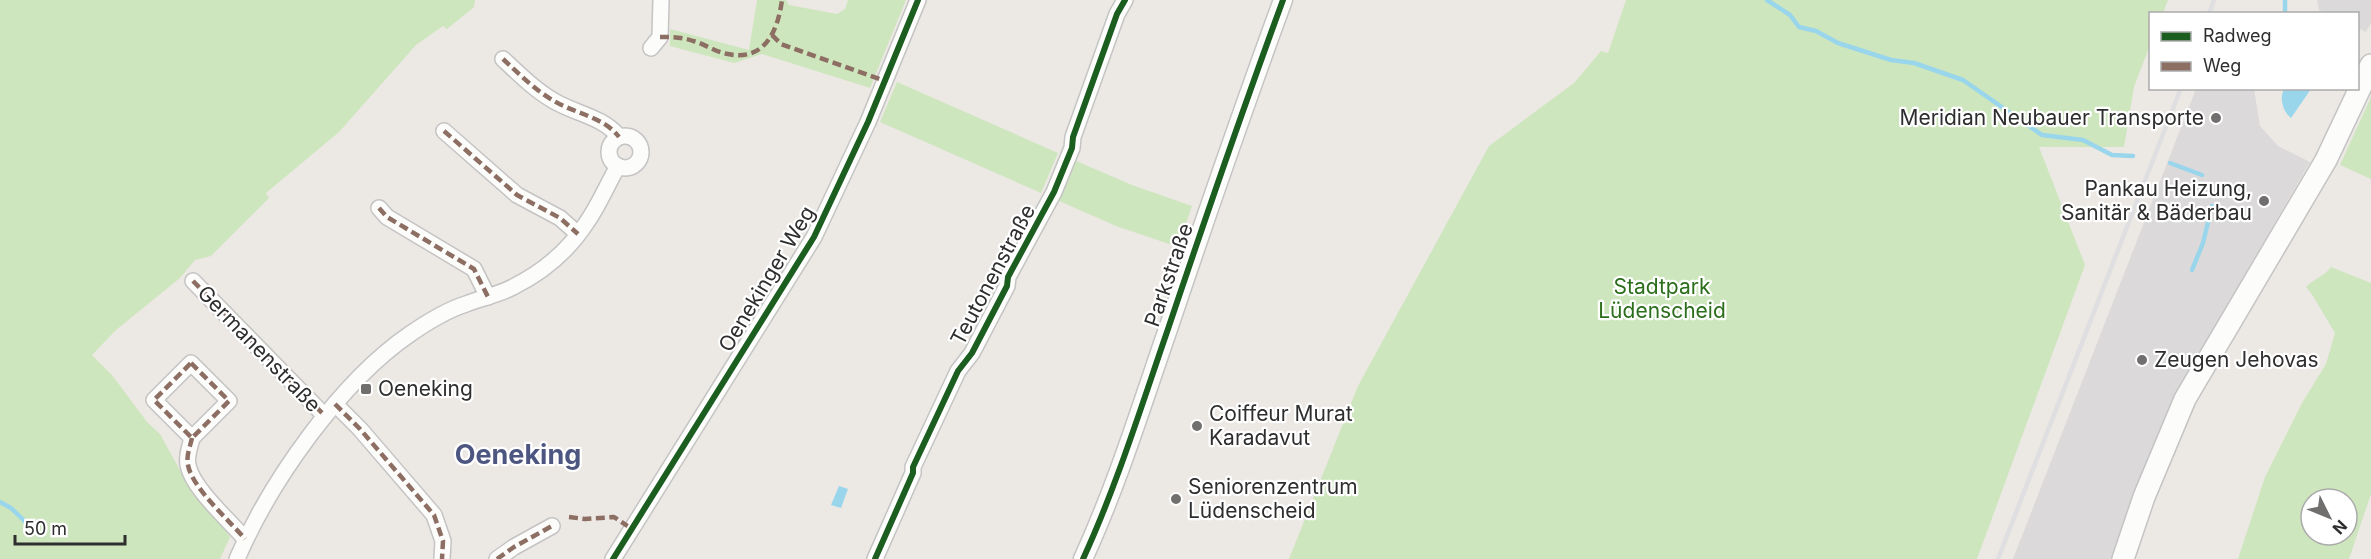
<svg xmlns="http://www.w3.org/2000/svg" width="2371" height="559" viewBox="0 0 2371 559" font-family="Inter,sans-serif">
<rect width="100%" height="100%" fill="#ece8e4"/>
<g fill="#dcd9db">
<path d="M 2317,0 L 2371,0 L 2371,23 L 2366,32 L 2358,28 L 2358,14 L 2326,13 L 2319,10 Z"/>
<path d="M 2196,89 L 2254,89 L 2260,126 L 2278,146 L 2310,162 L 2236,290 L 2171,408 L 2114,559 L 2013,559 Z"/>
</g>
<g fill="#cee6be" fill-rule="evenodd">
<path d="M 0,0 L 475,0 L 474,7 L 447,29 L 443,26 L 416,45 L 339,132 L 266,193 L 269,198 L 211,256 L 195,260 L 180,278 L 116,330 L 92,355 L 112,375 L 147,422 L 160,434 L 182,474 L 230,537 L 220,559 L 0,559 Z"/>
<path d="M 757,0 L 786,0 L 789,5 L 837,14 L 845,9 L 848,0 L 906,0 L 870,88 L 762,54 L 734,63 L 670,46 L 670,29 L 749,50 Z"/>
<path d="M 1626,0 L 2168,0 L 2163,13 L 2150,14 L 2150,45 L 2134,87 L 2124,147 L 2039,147 L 2085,265 L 1977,559 L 1289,559 L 1358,386 L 1489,146 L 1574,83 L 1601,51 L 1608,53 Z"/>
<path d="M 897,82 L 1058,153 L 1041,193 L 880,122 Z"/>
<path d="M 2371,97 L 2371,179 L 2340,165 Z"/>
<path d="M 1074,160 L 1132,185 L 1192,206 L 1178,247 L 1116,226 L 1057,200 Z"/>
<path d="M 2331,267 L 2371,283 L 2371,494 L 2349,559 L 2238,559 L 2265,477 L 2302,403 L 2326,364 L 2335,333 L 2313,296 L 2306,287 C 2315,278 2322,278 2331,267 ZM 2311,499 L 2347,499 L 2347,535 L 2311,535 Z"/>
</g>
<g fill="#99d6ec">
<path d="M 2284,89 L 2311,89 L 2291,118 C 2283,112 2279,98 2284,89 Z"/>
<path d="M 839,486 L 848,489 L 841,508 L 831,505 Z"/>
</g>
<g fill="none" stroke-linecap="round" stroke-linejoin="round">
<g stroke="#99d6ec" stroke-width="4.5">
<path d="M 1767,0 L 1790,15 L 1799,27 L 1816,31 L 1838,43 L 1891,60 L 1914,63 L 1963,80 L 2042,135 L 2083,140 L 2112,155 L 2133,156"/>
<path d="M 2285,14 L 2285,0"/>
<path d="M 2170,163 L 2202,175"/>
<path d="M 2192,270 L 2203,243 L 2212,206"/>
<path d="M 0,502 L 11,508 L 39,535"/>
</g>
<g stroke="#c5c4c5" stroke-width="18">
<g id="minor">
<path d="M 651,48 L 660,37 L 661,0"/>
<path d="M 503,59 C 519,74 535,90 554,101 C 576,114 604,117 619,137"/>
<path d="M 444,131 L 517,195 L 560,218 L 578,234"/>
<circle cx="625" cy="152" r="16"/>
<path d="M 379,208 L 387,217 L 474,269 L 488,297"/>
<path d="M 193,281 L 325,416"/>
<path d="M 191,363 L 229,401 L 192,438 L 154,400 Z"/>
<path d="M 335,404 L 360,429 L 434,515 L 443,541 L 442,559"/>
<path d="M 192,438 C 190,447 186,456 188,465 C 192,488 230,521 245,539"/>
<path d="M 237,559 C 270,482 340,382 410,334 C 426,323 447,310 466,304 C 481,298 498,295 513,287 C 543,272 569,250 587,222 C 599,205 607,185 618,166"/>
<path d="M 497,559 L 514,547 L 552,526"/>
<path d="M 613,559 L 814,237 L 868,122 L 918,0"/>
<path d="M 875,559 L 913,473 L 913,467 L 958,371 L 972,353 L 1007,286 L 1008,277 L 1054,192 L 1072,148 L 1073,137 L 1117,14 L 1125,0"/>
</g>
</g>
<g stroke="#c5c4c5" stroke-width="21">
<path id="tertiary" d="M 1083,559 C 1117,485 1141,407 1168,329 C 1205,219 1243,109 1283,0"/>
</g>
<g stroke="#c5c4c5" stroke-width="24">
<path id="secondary" d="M 2123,559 L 2144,497 L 2185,399 L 2326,160 L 2371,65"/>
</g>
<use href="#minor" stroke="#fcfcfb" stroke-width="15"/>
<use href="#tertiary" stroke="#fcfcfb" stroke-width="18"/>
<use href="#secondary" stroke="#fcfcfb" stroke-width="21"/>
<g stroke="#dfdfe1" stroke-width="4.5">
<path d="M 2209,14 L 2214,0"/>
<path d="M 1998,559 L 2181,88"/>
</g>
<g stroke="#8d6e63" stroke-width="4.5" stroke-dasharray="9 4.5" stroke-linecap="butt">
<path d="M 772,35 L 781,44 L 885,81"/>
<path d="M 660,37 C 671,37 682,37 693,41 C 705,44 715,52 728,54 C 765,62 778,30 782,0"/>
<path d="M 503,59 C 519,74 535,90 554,101 C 576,114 604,117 619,137"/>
<path d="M 444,131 L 517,195 L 560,218 L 578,234"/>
<path d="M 379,208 L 387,217 L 474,269 L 488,297"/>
<path d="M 193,281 L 325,416"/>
<path d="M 191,363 L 229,401 L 192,438 L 154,400 Z"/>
<path d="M 335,404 L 360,429 L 434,515 L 443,541 L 442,559"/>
<path d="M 192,438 C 190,447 186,456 188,465 C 192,488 230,521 245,539"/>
<path d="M 569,517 L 585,519 L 614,517 L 632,529"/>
<path d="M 497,559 L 514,547 L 552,526"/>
</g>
<g stroke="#fff" stroke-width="10">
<g id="cycleway">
<path d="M 613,559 L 814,237 L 868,122 L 918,0"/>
<path d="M 875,559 L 913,473 L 913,467 L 958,371 L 972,353 L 1007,286 L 1008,277 L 1054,192 L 1072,148 L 1073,137 L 1117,14 L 1125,0"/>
<path d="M 1083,559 C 1117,485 1141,407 1168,329 C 1205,219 1243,109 1283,0"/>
</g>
</g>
<use href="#cycleway" stroke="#1b5e20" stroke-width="6"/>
</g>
<g fill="#706f6e" stroke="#fff" stroke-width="2">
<circle cx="2216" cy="118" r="6"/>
<circle cx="2264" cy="201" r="6"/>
<circle cx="2142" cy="360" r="6"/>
<rect x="360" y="383" width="12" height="12" rx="3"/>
<circle cx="1197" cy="426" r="6"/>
<circle cx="1176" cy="499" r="6"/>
</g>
<g text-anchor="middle" stroke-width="4.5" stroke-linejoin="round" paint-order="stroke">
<g font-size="21" fill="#2e2e2e" stroke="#fff" text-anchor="start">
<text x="2204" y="125" text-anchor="end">Meridian Neubauer Transporte</text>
<text x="2252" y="196" text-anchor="end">Pankau Heizung,<tspan x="2252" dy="24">Sanitär &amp; Bäderbau</tspan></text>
<text x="2154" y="367">Zeugen Jehovas</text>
<text x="378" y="396">Oeneking</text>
<text x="1209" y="421">Coiffeur Murat<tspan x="1209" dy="24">Karadavut</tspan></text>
<text x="1188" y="494">Seniorenzentrum<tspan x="1188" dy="24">Lüdenscheid</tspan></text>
</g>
<g font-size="21" fill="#2e2e2e" stroke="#fff">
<text transform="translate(993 275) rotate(-62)" y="7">Teutonenstraße</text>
<text transform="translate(1169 275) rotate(-71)" y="7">Parkstraße</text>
<text transform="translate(767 279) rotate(-59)" y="7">Oenekinger Weg</text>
<text transform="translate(259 349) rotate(46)" y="7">Germanenstraße</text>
</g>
<g font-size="21" fill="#2c6e1b" stroke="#fff">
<text x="1662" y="294">Stadtpark<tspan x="1662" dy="24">Lüdenscheid</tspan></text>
</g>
<g font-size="27" font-weight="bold" fill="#4d5680" stroke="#fff">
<text x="518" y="464">Oeneking</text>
</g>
</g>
<rect x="2149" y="12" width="210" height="78" fill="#ffffff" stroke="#ababab" stroke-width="1.5"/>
<rect x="2161" y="32" width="30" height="9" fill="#1b5e20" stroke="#ababab" stroke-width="1.5"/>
<text x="2203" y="42" font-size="18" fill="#2e2e2e">Radweg</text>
<rect x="2161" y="62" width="30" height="9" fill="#8d6e63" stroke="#ababab" stroke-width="1.5"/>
<text x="2203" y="72" font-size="18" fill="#2e2e2e">Weg</text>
<g transform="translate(2329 517) rotate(133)"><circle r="28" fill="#ffffff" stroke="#ababab" stroke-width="1.5"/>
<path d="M0-4.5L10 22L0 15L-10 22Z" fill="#706f6e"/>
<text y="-9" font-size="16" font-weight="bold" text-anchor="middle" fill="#2e2e2e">N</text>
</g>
<path d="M15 535v9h110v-9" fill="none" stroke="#2e2e2e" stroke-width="3"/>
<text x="24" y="535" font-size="18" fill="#2e2e2e" stroke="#ffffff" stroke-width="4.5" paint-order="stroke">50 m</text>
</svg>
